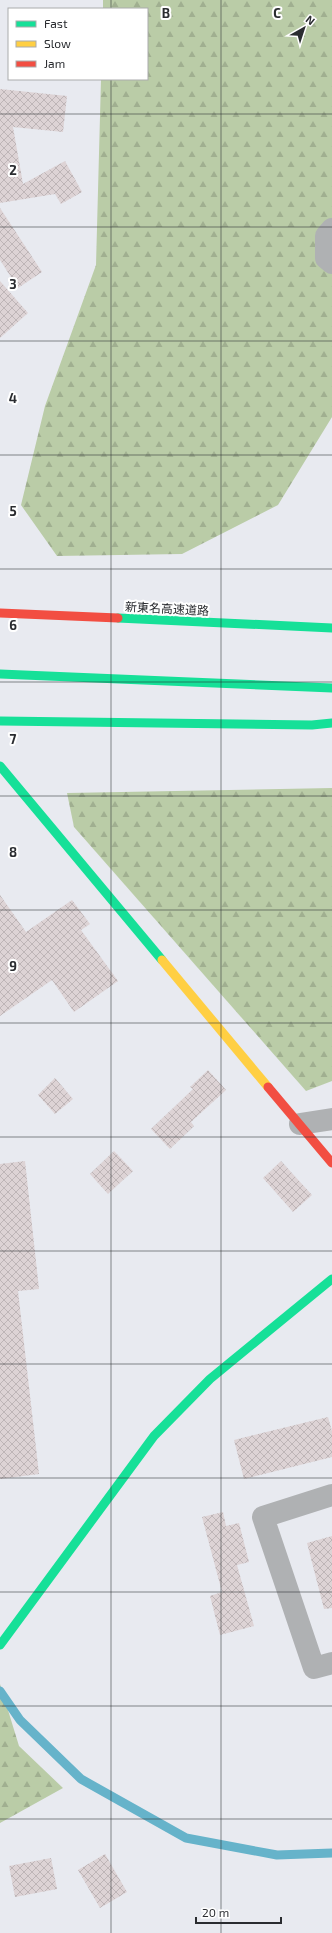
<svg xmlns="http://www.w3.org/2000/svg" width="332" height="1933" viewBox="0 0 332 1933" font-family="'Exo 2','Noto Sans JP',sans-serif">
<defs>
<pattern id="forest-firs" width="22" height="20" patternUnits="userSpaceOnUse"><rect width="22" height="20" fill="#bacca7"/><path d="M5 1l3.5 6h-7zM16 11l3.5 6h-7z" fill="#a0af90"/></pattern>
<pattern id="building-cross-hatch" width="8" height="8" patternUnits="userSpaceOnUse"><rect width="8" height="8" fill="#ddd3d5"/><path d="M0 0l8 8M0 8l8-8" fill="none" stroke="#beb5b7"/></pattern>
</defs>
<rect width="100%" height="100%" fill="#e8eaf0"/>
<g fill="url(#forest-firs)">
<path d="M 103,0 L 332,0 L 332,417 L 278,505 L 182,554 L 57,556 L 21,505 L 45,406 L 96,265 L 101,79 L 147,79 L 147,9 L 103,9 Z"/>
<path d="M 332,788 L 332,1081 L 306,1091 L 74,827 L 67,793 Z"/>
<path d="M 0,1684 L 19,1746 L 63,1788 L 0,1823 Z"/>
</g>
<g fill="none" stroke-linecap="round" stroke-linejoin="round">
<path stroke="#66b3ca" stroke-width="9" d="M 0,1691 L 20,1720 L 81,1779 L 186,1838 L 277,1855 L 332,1853"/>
</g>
<g fill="url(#building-cross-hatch)">
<path d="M 0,89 L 67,96 L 63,132 L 13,127 L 23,184 L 65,161 L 82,192 L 61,204 L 55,194 L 0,203 Z"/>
<path d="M 0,208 L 42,272 L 18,288 L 0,260 Z"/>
<path d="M 0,281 L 28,313 L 0,338 Z"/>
<path d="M 0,895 L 26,932 L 72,900 L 90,924 L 81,930 L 118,981 L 74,1012 L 52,980 L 0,1016 Z"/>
<path d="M 208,1070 L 226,1090 L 191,1122 L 194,1126 L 170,1149 L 151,1129 L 193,1089 L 190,1087 Z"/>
<path d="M 55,1078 L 73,1099 L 55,1114 L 38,1095 Z"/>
<path d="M 114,1151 L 133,1171 L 108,1194 L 90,1174 Z"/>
<path d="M 25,1161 L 39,1289 L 18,1291 L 39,1474 L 0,1479 L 0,1164 Z"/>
<path d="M 281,1161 L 312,1195 L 293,1212 L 263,1178 Z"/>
<path d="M 328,1417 L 332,1431 L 332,1457 L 244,1479 L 234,1440 Z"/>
<path d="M 223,1512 L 226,1526 L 239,1523 L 249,1562 L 237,1565 L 254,1626 L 220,1635 L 210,1596 L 222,1592 L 202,1517 Z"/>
<path d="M 332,1536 L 332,1608 L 324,1609 L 307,1543 Z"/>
<path d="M 105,1854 L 127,1892 L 100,1908 L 78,1870 Z"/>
<path d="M 51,1858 L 57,1889 L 15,1897 L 9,1866 Z"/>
</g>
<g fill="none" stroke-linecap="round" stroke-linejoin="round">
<g stroke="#afb1b3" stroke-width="22">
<path d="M 332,229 L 326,236 L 326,258 L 332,263"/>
<path d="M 300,1124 L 332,1119"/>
<path d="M 332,1495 L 263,1517 L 314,1668 L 332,1663"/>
</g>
<g stroke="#16e098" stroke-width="9">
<path d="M 118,618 L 332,628"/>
<path d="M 0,674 L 332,688"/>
<path d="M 0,721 L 312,725 L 332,723"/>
<path d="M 0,766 L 162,960"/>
<path d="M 0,1645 L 154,1436 L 210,1379 L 332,1279"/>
</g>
<path stroke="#ffcf43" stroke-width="9" d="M 162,960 L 268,1087"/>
<g stroke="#f24e42" stroke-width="9">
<path d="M 0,613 L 118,618"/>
<path d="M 268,1087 L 332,1163"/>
</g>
</g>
<path fill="none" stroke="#2a2c30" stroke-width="1" stroke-opacity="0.55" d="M 111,0 L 111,9M 221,0 L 221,1933M 111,79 L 111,1933M 0,114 L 332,114M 0,227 L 332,227M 0,341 L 332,341M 0,455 L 332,455M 0,569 L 332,569M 0,682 L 332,682M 0,796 L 332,796M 0,910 L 332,910M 0,1023 L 332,1023M 0,1137 L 332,1137M 0,1251 L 332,1251M 0,1364 L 332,1364M 0,1478 L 332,1478M 0,1592 L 332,1592M 0,1706 L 332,1706M 0,1819 L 332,1819"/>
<g text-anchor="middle" stroke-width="4" stroke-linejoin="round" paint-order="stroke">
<g font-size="12" fill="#2a2c30" stroke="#fff">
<text transform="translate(167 609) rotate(3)" y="4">新東名高速道路</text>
</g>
</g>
<g font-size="13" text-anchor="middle" font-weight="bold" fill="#2a2c30" stroke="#fff" stroke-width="4" stroke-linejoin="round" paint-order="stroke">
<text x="166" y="18">B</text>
<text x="277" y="18">C</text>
<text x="13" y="175">2</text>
<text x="13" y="289">3</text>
<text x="13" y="403">4</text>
<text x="13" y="516">5</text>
<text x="13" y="630">6</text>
<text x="13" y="744">7</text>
<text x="13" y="857">8</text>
<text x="13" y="971">9</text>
</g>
<rect x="8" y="8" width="140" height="72" fill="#ffffff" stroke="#aaabac"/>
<rect x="16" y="21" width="20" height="6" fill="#16e098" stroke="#aaabac"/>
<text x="44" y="28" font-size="12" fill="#2a2c30">Fast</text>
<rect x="16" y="41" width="20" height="6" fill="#ffcf43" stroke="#aaabac"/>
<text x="44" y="48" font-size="12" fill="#2a2c30">Slow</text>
<rect x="16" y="61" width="20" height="6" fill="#f24e42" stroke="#aaabac"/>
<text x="44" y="68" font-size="12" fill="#2a2c30">Jam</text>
<g transform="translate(304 28) rotate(39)" stroke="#ffffff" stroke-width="3" paint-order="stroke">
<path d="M0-3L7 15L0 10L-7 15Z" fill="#2a2c30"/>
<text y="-6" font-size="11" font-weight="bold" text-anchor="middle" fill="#2a2c30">N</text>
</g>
<path d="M196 1917v6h85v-6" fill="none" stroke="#2a2c30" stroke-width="2"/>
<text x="202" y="1917" font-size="12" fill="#2a2c30" stroke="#ffffff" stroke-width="3" paint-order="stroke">20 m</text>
</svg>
